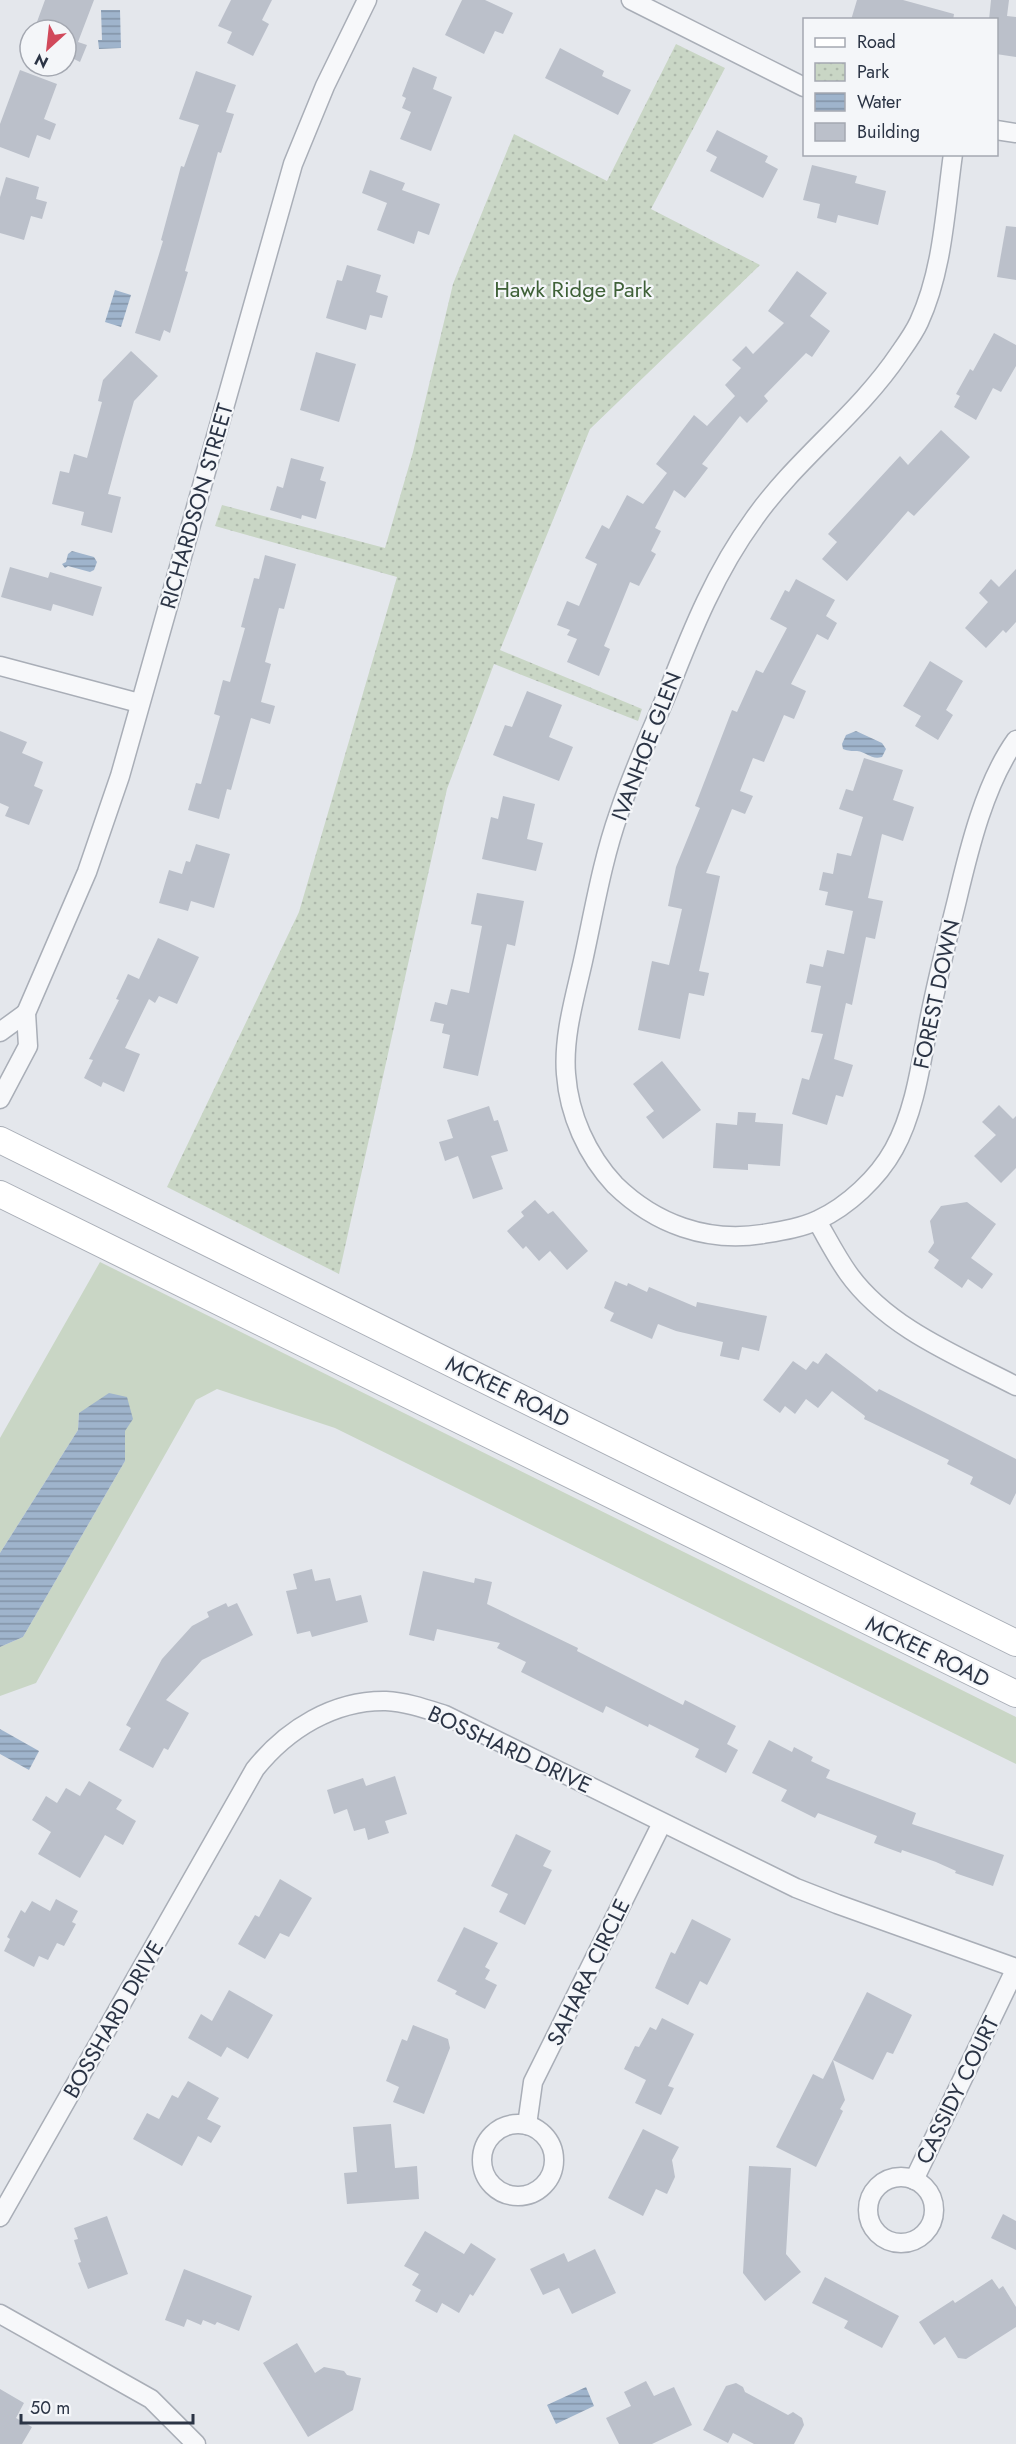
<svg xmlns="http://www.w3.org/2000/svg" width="1016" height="2444" viewBox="0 0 1016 2444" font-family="Jost,sans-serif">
<defs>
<pattern id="park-dots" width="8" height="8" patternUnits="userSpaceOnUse" patternTransform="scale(1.5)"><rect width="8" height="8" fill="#c9d6c5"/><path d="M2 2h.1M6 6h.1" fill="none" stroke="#adb8ab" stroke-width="1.8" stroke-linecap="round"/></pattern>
<pattern id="water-rules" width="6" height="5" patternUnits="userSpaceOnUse" patternTransform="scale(1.5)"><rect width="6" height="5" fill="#9fb4cc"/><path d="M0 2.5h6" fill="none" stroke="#8293a7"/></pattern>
</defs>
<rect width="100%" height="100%" fill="#e4e7ec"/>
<path fill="#c9d6c5" d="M 100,1262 L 1016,1717 L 1016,1764 L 335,1428 L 217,1389 L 196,1400 L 36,1683 L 0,1696 L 0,1647 L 23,1637 L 125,1461 L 125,1431 L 79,1413 L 78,1430 L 0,1553 L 0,1438 Z"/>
<path fill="url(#park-dots)" d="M 676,44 L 725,68 L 651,209 L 760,265 L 590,429 L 500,650 L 642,709 L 638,721 L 494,664 L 447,789 L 339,1274 L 167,1187 L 299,912 L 397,577 L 215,526 L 222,505 L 385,548 L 413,452 L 453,284 L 514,134 L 607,181 Z"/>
<g fill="url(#water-rules)">
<path d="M 101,10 L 120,10 L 121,48 L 99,49 L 98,40 L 102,40 Z"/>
<path d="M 115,290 L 131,295 L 121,327 L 105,322 Z"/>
<path d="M 72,551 L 94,557 L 97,562 L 94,570 L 90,572 L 68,566 L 65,568 L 62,564 L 66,562 L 68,554 Z"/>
<path d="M 856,731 L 882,743 L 886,749 L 882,757 C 871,760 867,752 857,751 C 851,751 849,751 843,749 L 842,744 L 846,735 Z"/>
<path d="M 109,1393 L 127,1397 L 133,1419 L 125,1431 L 125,1461 L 23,1637 L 0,1647 L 0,1553 L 78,1430 L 79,1413 Z"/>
<path d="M 0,1729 L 39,1751 L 29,1770 L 0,1754 Z"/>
<path d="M 586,2387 L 594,2406 L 556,2424 L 547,2405 Z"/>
</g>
<g fill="#bbc0ca">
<path d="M 45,0 L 94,0 L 78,42 L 87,45 L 80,62 L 72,58 L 67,70 L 66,30 L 34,30 Z"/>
<path d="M 231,0 L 272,0 L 262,20 L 269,24 L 253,56 L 227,43 L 232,32 L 218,26 Z"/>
<path d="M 462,0 L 485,0 L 513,13 L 503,34 L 495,31 L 484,54 L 445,35 Z"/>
<path d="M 857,0 L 903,0 L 954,14 L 953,20 L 851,20 Z"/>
<path d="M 991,0 L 1009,0 L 1007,16 L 1016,17 L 1016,57 L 996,54 L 996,20 L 989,20 Z"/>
<path d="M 560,48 L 604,71 L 602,76 L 631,90 L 618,115 L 545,78 Z"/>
<path d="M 413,67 L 437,77 L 433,89 L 452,97 L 431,151 L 400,139 L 411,112 L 402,108 L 406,98 L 402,96 Z"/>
<path d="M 20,70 L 57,84 L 44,119 L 56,124 L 50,140 L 37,135 L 29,158 L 0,147 L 0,124 Z"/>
<path d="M 196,71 L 236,85 L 226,112 L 234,114 L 221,153 L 218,152 L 185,271 L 188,272 L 170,333 L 164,330 L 160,341 L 135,333 L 163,241 L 161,240 L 181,166 L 184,167 L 199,125 L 179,119 Z"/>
<path d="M 717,130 L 768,156 L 765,162 L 778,169 L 763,198 L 710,171 L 717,157 L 706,151 Z"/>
<path d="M 812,165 L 857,176 L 855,183 L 886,191 L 878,225 L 838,215 L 836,223 L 817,218 L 820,204 L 803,200 Z"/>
<path d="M 370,170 L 405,183 L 402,190 L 440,204 L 429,235 L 418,231 L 414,244 L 377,230 L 387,203 L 362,193 Z"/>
<path d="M 6,177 L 39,187 L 36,199 L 47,202 L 42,219 L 31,216 L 24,240 L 0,233 L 0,197 Z"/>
<path d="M 1006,226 L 1016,227 L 1016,280 L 997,277 Z"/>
<path d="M 347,265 L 381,275 L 376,292 L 388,296 L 382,318 L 370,315 L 366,330 L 326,318 L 337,280 L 342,281 Z"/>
<path d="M 797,271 L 827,293 L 810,316 L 830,331 L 812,357 L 806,353 L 764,396 L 768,401 L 747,423 L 740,416 L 702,464 L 708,468 L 685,498 L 674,490 L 655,528 L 661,531 L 651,551 L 656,554 L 639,586 L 630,582 L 604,646 L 610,649 L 599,676 L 567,662 L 577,639 L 567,635 L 570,630 L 557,625 L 567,601 L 579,606 L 597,564 L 585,558 L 602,525 L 609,529 L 627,495 L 643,504 L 667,473 L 656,464 L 694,415 L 707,426 L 735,396 L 725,385 L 741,368 L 732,360 L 746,346 L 753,354 L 784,323 L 768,311 Z"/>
<path d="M 994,333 L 1016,345 L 1016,366 L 1001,392 L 993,388 L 976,420 L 954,407 L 960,396 L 956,394 L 970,369 L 973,371 Z"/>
<path d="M 131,351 L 158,376 L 134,401 L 123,439 L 108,494 L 121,497 L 112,533 L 81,525 L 84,512 L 52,504 L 60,471 L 69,473 L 74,454 L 87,458 L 102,402 L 98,401 L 103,380 Z"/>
<path d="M 316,352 L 356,364 L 339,422 L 300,410 Z"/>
<path d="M 941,430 L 970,457 L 914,516 L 908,511 L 847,581 L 822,559 L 837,542 L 828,534 L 900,456 L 908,465 Z"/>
<path d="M 291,458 L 324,467 L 320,480 L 326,482 L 316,519 L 302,515 L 301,519 L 270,510 L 277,486 L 283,488 Z"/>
<path d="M 265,555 L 296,564 L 284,609 L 279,608 L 265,662 L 271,664 L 261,702 L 275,706 L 270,724 L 251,718 L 231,790 L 227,789 L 219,819 L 188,810 L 196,783 L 201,784 L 220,716 L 214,714 L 223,680 L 230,682 L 245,628 L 241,627 L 254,578 L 259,579 Z"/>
<path d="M 10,567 L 48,578 L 50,572 L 102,587 L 93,616 L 53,604 L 51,611 L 1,597 Z"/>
<path d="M 1016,569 L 1016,622 L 1006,633 L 1003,630 L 986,648 L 965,628 L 988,602 L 979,593 L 991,579 L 999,587 Z"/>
<path d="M 796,579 L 835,600 L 826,616 L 837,623 L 828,640 L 817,634 L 791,684 L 806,691 L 794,719 L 784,715 L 764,762 L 753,758 L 740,791 L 753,796 L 745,814 L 732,809 L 706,873 L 720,876 L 699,971 L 709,973 L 704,996 L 689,993 L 680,1039 L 638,1030 L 652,961 L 669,965 L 682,909 L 668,906 L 676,867 L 700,808 L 695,806 L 732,710 L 737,712 L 756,670 L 763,673 L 787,628 L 770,619 L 785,590 L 789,592 Z"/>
<path d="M 930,661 L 963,681 L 946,710 L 953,715 L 938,740 L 915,726 L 921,716 L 903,706 Z"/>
<path d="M 527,691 L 562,705 L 549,737 L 573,747 L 559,781 L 493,755 L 505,725 L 512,727 Z"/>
<path d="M 0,731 L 27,742 L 22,753 L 43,762 L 34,786 L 43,790 L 29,825 L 5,816 L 9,807 L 0,803 Z"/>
<path d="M 864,758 L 903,770 L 893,800 L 914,807 L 903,841 L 882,834 L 868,898 L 883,901 L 875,939 L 866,937 L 852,1005 L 846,1003 L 834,1059 L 853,1065 L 843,1097 L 836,1095 L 827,1125 L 792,1114 L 802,1078 L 809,1080 L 823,1034 L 811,1032 L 821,986 L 806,983 L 810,964 L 823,967 L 827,950 L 844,954 L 853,911 L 825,905 L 828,892 L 819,890 L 823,872 L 833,874 L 837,853 L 851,856 L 863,817 L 839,809 L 846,789 L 853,791 Z"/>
<path d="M 503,796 L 535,804 L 527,839 L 543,843 L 536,871 L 482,859 L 491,817 L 498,819 Z"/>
<path d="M 196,844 L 230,854 L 214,908 L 191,901 L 188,911 L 159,903 L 169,870 L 182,874 L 186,861 L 190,862 Z"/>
<path d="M 477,893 L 524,901 L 515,946 L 507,944 L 478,1076 L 443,1068 L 450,1035 L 442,1033 L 444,1024 L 430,1021 L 435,1002 L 447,1005 L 451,989 L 469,993 L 482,926 L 471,924 Z"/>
<path d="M 158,938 L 199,957 L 177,1004 L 159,996 L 155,1003 L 149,999 L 125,1048 L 140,1054 L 124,1092 L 103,1082 L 101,1087 L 84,1078 L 93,1060 L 89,1059 L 119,1000 L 116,999 L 128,974 L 139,979 Z"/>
<path d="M 662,1061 L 701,1110 L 663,1139 L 646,1117 L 654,1111 L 633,1084 Z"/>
<path d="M 999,1105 L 1013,1119 L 1016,1116 L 1016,1168 L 1001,1183 L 974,1156 L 996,1135 L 982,1122 Z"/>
<path d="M 489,1106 L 494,1121 L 498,1120 L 508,1151 L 491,1156 L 503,1189 L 473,1199 L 458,1156 L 445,1161 L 439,1142 L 453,1138 L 447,1120 Z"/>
<path d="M 738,1112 L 756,1113 L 755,1122 L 783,1124 L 780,1166 L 748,1164 L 748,1170 L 713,1168 L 716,1123 L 737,1125 Z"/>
<path d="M 535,1200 L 548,1214 L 553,1211 L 588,1251 L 567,1270 L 550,1251 L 539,1261 L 526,1246 L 523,1249 L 507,1231 L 524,1216 L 521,1212 Z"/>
<path d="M 967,1202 L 996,1224 L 971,1258 L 993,1274 L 982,1289 L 968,1279 L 962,1288 L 934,1268 L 939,1260 L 928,1252 L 934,1243 L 930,1221 L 941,1206 Z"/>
<path d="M 615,1281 L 627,1286 L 628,1283 L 647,1292 L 649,1287 L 696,1307 L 697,1302 L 767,1316 L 759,1351 L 742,1347 L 739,1360 L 720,1356 L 723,1342 L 676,1331 L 658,1324 L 652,1339 L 610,1321 L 614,1313 L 604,1308 Z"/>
<path d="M 826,1353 L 877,1392 L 879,1389 L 1016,1459 L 1016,1493 L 1010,1505 L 970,1484 L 973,1477 L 947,1464 L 949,1460 L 864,1419 L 865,1416 L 832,1391 L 818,1408 L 806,1399 L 795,1414 L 785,1406 L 780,1413 L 763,1400 L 793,1361 L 806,1370 L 813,1361 L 818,1364 Z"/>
<path d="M 312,1569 L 315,1581 L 330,1578 L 336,1601 L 361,1595 L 368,1622 L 312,1637 L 310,1631 L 297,1634 L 286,1591 L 297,1589 L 293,1574 Z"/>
<path d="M 423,1571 L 474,1583 L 475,1578 L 492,1582 L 487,1604 L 578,1648 L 577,1651 L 683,1705 L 685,1700 L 736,1726 L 727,1744 L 738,1750 L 726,1773 L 695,1757 L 699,1749 L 649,1724 L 648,1727 L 606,1706 L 603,1713 L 521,1672 L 526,1662 L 497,1648 L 500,1643 L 437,1629 L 434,1641 L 409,1635 Z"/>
<path d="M 226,1603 L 228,1607 L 237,1603 L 253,1635 L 202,1660 L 166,1700 L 189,1713 L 168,1750 L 164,1748 L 153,1768 L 119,1750 L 131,1728 L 126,1725 L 162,1659 L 192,1626 L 209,1617 L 207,1612 Z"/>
<path d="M 769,1740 L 792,1752 L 794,1747 L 813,1757 L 811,1761 L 830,1770 L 826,1778 L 916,1813 L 912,1824 L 1004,1855 L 993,1886 L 955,1873 L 956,1871 L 936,1862 L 902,1850 L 901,1853 L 874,1843 L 877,1836 L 818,1813 L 815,1818 L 781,1801 L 787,1790 L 752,1773 Z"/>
<path d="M 395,1776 L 407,1814 L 385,1821 L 389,1833 L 368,1840 L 365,1828 L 354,1831 L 347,1809 L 334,1814 L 327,1790 L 363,1778 L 366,1786 Z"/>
<path d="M 89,1781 L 122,1800 L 116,1809 L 136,1821 L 123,1845 L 105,1835 L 80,1878 L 38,1854 L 51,1832 L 32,1820 L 46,1796 L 57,1803 L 66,1788 L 80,1796 Z"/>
<path d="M 516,1834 L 551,1851 L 543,1866 L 552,1870 L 525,1925 L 499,1912 L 508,1894 L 491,1886 Z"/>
<path d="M 280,1879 L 312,1898 L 289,1937 L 280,1933 L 265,1959 L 238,1944 L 255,1915 L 259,1917 Z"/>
<path d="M 56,1899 L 78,1911 L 72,1922 L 76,1924 L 64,1946 L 57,1943 L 48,1960 L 39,1956 L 34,1967 L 4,1951 L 10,1939 L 7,1937 L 21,1910 L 25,1913 L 32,1901 L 50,1911 Z"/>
<path d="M 692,1919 L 731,1939 L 707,1985 L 700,1981 L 688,2005 L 655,1988 L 671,1952 L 675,1954 Z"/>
<path d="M 464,1927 L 498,1943 L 485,1967 L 490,1970 L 485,1979 L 497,1985 L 485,2009 L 455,1994 L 457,1991 L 437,1981 Z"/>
<path d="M 229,1990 L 273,2015 L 248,2059 L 227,2047 L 221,2057 L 188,2038 L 201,2014 L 212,2021 Z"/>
<path d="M 867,1992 L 912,2015 L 893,2054 L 887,2052 L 873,2080 L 833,2060 L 845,2100 L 840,2109 L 843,2111 L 816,2167 L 776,2147 L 813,2074 L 823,2079 Z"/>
<path d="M 662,2018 L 694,2034 L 668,2086 L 674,2088 L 661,2115 L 635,2103 L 646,2080 L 624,2069 L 635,2046 L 639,2047 L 650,2027 L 656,2030 Z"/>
<path d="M 413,2025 L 448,2039 L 450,2048 L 424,2114 L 393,2102 L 399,2087 L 386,2081 L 402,2039 L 407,2041 Z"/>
<path d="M 188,2081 L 219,2098 L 207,2119 L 221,2126 L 211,2143 L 198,2136 L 182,2166 L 133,2139 L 147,2113 L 159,2119 L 172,2095 L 178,2098 Z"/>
<path d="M 391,2124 L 395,2168 L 417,2166 L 419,2199 L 347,2204 L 344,2173 L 357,2172 L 353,2127 Z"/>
<path d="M 643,2129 L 679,2147 L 672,2160 L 675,2177 L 667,2194 L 656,2189 L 643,2216 L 608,2198 Z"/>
<path d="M 749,2166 L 791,2168 L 786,2254 L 801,2272 L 765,2301 L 743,2273 Z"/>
<path d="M 1003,2214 L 1016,2221 L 1016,2250 L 991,2238 Z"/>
<path d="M 107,2216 L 128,2274 L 88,2289 L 78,2263 L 81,2262 L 74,2240 L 78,2239 L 74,2228 Z"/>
<path d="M 425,2231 L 464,2254 L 471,2243 L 496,2259 L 473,2296 L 470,2294 L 459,2313 L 442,2303 L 437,2313 L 415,2301 L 421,2290 L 412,2285 L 419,2274 L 404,2266 Z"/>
<path d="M 595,2249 L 616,2293 L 572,2314 L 559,2288 L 543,2295 L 530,2269 L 564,2253 L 568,2262 Z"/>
<path d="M 184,2269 L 252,2296 L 239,2331 L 217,2322 L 215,2325 L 203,2320 L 201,2325 L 187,2319 L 184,2327 L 165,2320 Z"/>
<path d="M 825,2277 L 899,2316 L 882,2348 L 844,2328 L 848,2321 L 812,2303 Z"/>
<path d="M 992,2279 L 999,2289 L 1003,2286 L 1016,2307 L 1016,2327 L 966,2359 L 958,2358 L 945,2337 L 934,2345 L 919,2322 L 953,2300 L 955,2303 Z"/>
<path d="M 297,2343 L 315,2373 L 324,2367 L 344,2371 L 347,2375 L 361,2378 L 353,2410 L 308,2437 L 263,2363 Z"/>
<path d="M 646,2381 L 654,2396 L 674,2387 L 692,2425 L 652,2444 L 619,2444 L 606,2418 L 631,2406 L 624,2392 Z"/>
<path d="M 736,2383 L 743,2387 L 745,2392 L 788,2415 L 793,2412 L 802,2418 L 804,2425 L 794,2444 L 754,2444 L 733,2433 L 728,2443 L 703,2430 L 726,2386 Z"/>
<path d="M 0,2389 L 24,2403 L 16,2418 L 32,2427 L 22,2444 L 0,2444 Z"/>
</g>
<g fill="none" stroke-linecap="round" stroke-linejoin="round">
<g stroke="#a9aeb7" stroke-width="21">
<g id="street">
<path d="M 631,0 L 804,87"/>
<path d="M 996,130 L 1016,133"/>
<path d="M 953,154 C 945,211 943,270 919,322 C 914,333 906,344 899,354 C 858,415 796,459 754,519 C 716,571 692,630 669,689 C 652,730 633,771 619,813 C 602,861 594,911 583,961 C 575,997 563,1036 566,1074 C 569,1115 587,1155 615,1185 C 655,1224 707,1243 763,1234 C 781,1231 801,1228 818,1220 C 848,1206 878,1178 894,1149 C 915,1111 921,1063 929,1021 C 937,980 947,940 957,900 C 969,849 985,783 1016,740"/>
<path d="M 0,666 L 139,703"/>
<path d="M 0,1032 L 26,1013"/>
<path d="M 0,1099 L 28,1046 L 26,1013 L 87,872 L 120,776 L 293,164 L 325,86 L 367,0"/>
<path d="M 817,1221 C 827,1238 836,1256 848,1273 C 887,1328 958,1356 1016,1386"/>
<circle cx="518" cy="2160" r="36"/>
<path d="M 527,2125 L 533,2082 L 662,1823"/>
<circle cx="901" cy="2210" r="33"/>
<path d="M 914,2180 L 1016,1968"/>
<path d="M 0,2217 L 255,1769 C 287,1729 334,1700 386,1701 C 406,1702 426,1709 445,1715 L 796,1888 L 837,1904 L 1016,1968"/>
<path d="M 0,2314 L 151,2399 L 196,2444"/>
</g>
</g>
<g stroke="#a9aeb7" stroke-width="28">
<g id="secondary">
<path d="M 0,1140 L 1016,1643"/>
<path d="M 0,1194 L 1016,1694"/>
</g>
</g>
<use href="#street" stroke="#f7f8fa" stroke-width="18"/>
<use href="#secondary" stroke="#fff" stroke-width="26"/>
</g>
<g text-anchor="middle" stroke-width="4.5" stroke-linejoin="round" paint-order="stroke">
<g font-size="22" fill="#3f6138" stroke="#f4f6f9">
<text x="573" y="297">Hawk Ridge Park</text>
</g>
<g font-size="22" fill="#2b3445" stroke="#f4f6f9">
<text transform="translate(196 506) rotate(-74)" y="8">RICHARDSON STREET</text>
<text transform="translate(646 746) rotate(-69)" y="8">IVANHOE GLEN</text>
<text transform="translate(936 994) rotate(-78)" y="8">FOREST DOWN</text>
<text transform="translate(508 1391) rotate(26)" y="8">MCKEE ROAD</text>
<text transform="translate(928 1651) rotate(26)" y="8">MCKEE ROAD</text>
<text transform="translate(510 1749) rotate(25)" y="8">BOSSHARD DRIVE</text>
<text transform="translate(588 1972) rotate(-64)" y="8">SAHARA CIRCLE</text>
<text transform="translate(113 2019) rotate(-60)" y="8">BOSSHARD DRIVE</text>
<text transform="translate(957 2090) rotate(-64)" y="8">CASSIDY COURT</text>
</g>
</g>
<rect x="803" y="18" width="195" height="138" fill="#f4f6f9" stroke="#a4a8b1" stroke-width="1.5"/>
<rect x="815" y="38" width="30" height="9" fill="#ffffff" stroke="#a4a8b1" stroke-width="1.5"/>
<text x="857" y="48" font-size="18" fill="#2b3445">Road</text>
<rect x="815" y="63" width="30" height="18" fill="url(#park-dots)" stroke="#a4a8b1" stroke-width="1.5"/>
<text x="857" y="78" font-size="18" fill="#2b3445">Park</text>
<rect x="815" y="93" width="30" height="18" fill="url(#water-rules)" stroke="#a4a8b1" stroke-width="1.5"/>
<text x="857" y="108" font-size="18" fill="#2b3445">Water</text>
<rect x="815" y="123" width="30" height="18" fill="#bbc0ca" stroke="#a4a8b1" stroke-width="1.5"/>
<text x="857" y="138" font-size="18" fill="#2b3445">Building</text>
<g transform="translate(48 48) rotate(207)"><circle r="28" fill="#f4f6f9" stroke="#a4a8b1" stroke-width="1.5"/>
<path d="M0-4.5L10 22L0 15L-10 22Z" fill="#d1495b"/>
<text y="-9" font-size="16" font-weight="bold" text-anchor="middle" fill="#2b3445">N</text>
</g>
<path d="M21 2414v9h172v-9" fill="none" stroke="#2b3445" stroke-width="3"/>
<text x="30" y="2414" font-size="18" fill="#2b3445" stroke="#f4f6f9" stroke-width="4.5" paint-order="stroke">50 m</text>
</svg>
